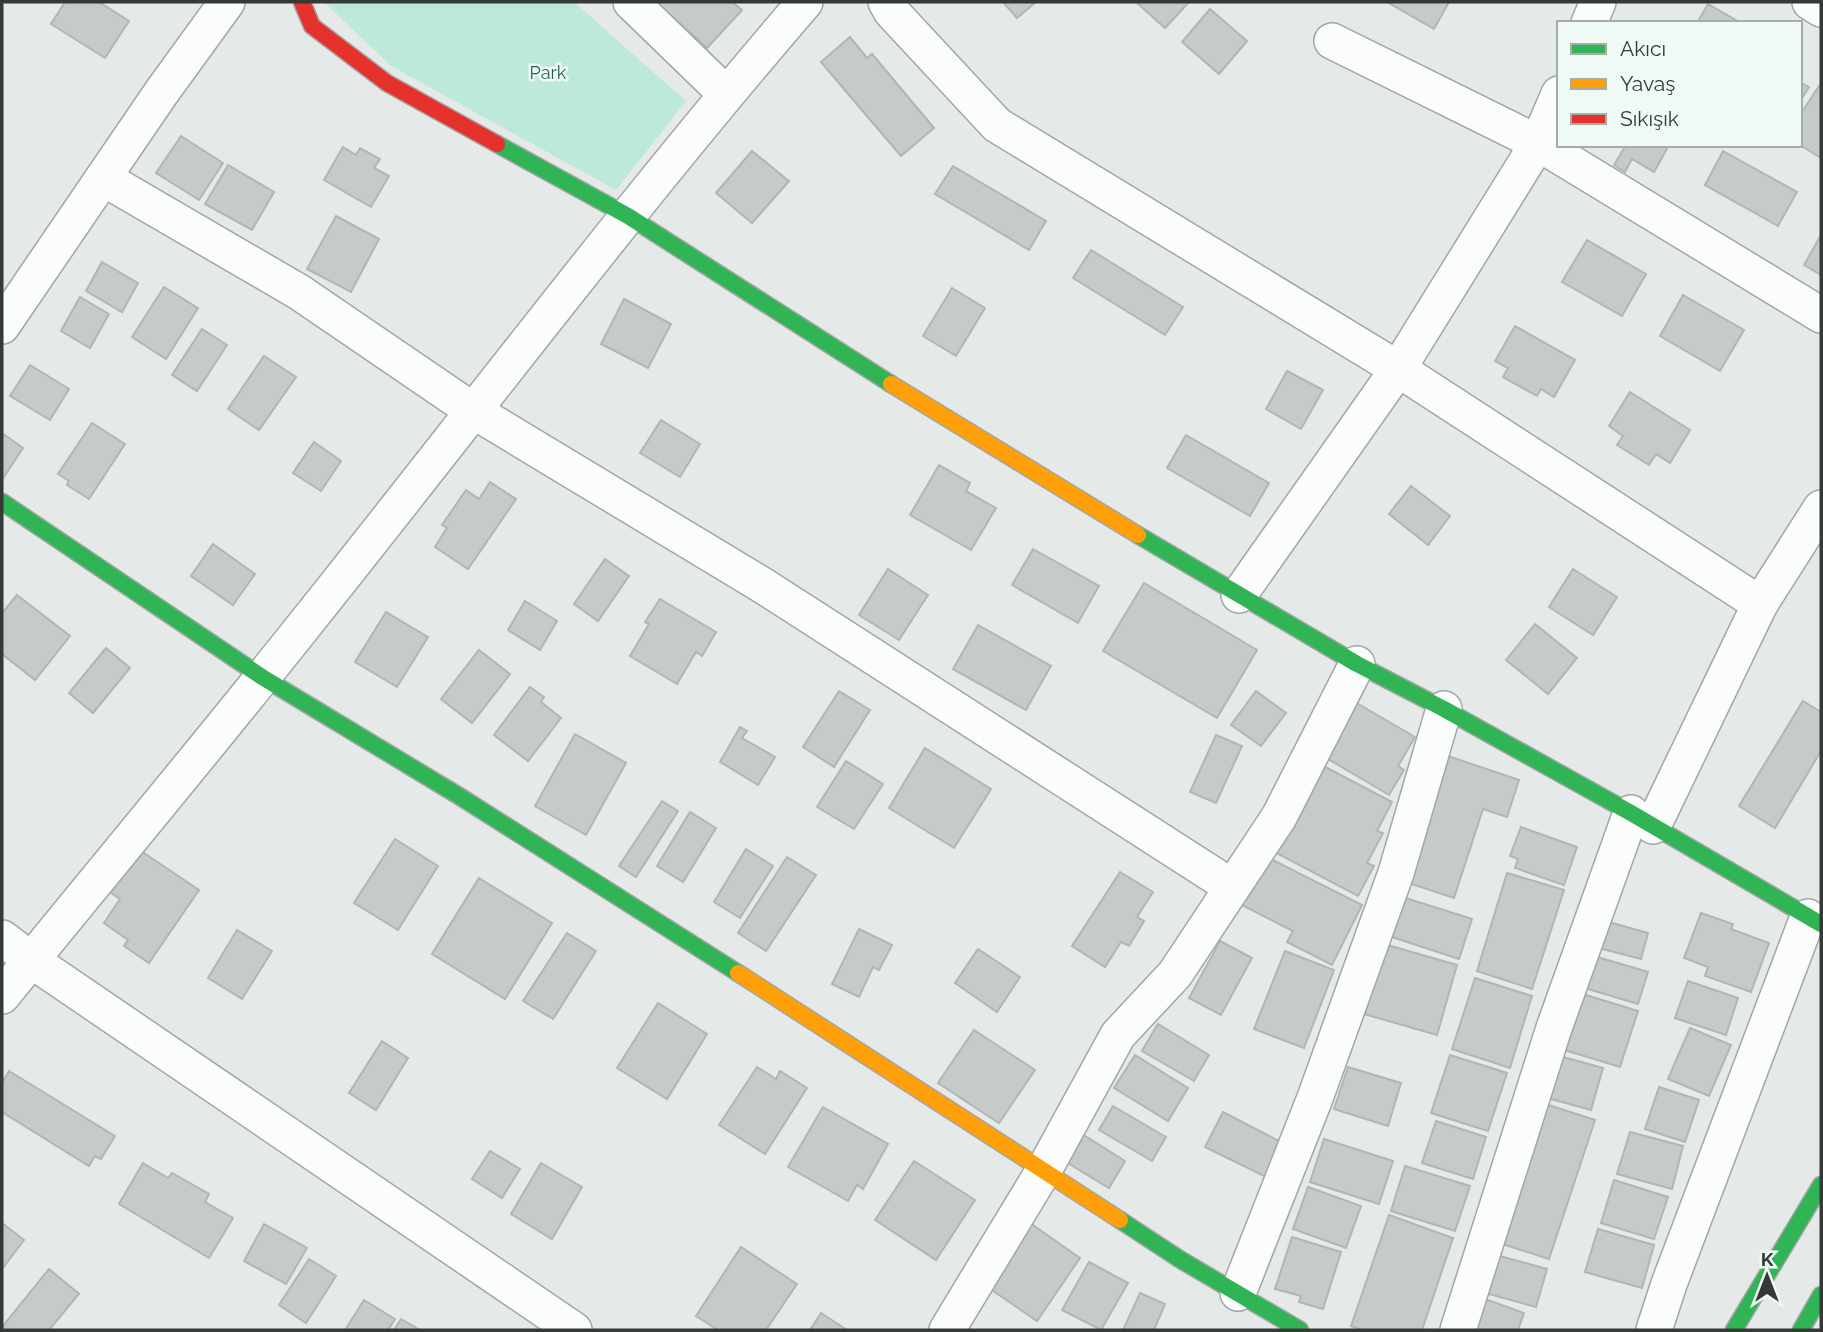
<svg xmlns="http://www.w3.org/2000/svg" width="1823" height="1332" viewBox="0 0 1823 1332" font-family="Raleway,sans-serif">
<rect width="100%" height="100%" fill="#e5eae8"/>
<path fill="#bde9d8" d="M 324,2 L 574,2 L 686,101 L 616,190 L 391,66 Z"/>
<g fill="#c6cac8" stroke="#b1b6b4" stroke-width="2">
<path d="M 65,2 L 99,2 L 129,21 L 105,58 L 51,24 Z"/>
<path d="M 656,2 L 732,2 L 742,10 L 707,48 Z"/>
<path d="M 1003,2 L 1036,2 L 1017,18 Z"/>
<path d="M 1136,2 L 1189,2 L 1165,28 Z"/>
<path d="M 1387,2 L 1449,2 L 1434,29 Z"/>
<path d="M 1708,4 L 1741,23 L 1697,23 Z"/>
<path d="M 1210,9 L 1247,41 L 1219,74 L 1182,42 Z"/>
<path d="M 850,37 L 867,58 L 872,54 L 934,128 L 901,156 L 821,62 Z"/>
<path d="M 1800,82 L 1809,87 L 1800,101 Z"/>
<path d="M 1819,86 L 1821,87 L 1821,158 L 1800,145 L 1800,115 Z"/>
<path d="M 181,136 L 223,163 L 199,200 L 156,173 Z"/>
<path d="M 1626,145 L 1669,145 L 1654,172 L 1632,159 L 1625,172 L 1614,165 Z"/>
<path d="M 343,147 L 356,155 L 360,148 L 380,159 L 374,168 L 389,176 L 371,207 L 324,180 Z"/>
<path d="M 752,151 L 789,181 L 752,223 L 716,193 Z"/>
<path d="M 1723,151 L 1797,192 L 1778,226 L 1705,185 Z"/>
<path d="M 228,165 L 274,192 L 252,230 L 205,204 Z"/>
<path d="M 953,166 L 1046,221 L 1029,250 L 935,194 Z"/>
<path d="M 336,216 L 379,239 L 351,292 L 307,269 Z"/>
<path d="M 1821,235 L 1821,275 L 1804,265 Z"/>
<path d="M 1587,240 L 1646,274 L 1622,316 L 1562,282 Z"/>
<path d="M 1091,250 L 1183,307 L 1165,335 L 1073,278 Z"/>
<path d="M 102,262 L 138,283 L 122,312 L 86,291 Z"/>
<path d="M 164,287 L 198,308 L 166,359 L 132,337 Z"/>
<path d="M 952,288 L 985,308 L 956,356 L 923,336 Z"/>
<path d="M 1683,295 L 1744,330 L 1720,371 L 1660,336 Z"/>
<path d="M 80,297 L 109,314 L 90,348 L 61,331 Z"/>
<path d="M 624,299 L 671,324 L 648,368 L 601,344 Z"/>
<path d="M 1515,326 L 1575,360 L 1554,397 L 1541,389 L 1537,396 L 1503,377 L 1508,368 L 1495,361 Z"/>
<path d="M 202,329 L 227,345 L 197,391 L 172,375 Z"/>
<path d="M 264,356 L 296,377 L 259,430 L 228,409 Z"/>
<path d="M 30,365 L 69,389 L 50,420 L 10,396 Z"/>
<path d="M 1287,371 L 1323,390 L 1301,429 L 1266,409 Z"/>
<path d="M 1630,392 L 1690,430 L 1670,463 L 1656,454 L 1649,465 L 1617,445 L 1623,436 L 1609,426 Z"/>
<path d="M 661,420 L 700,444 L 680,477 L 640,453 Z"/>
<path d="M 92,423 L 125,444 L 89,499 L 67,485 L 69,481 L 58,474 Z"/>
<path d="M 2,433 L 23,448 L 2,480 Z"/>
<path d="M 1186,435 L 1269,483 L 1250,516 L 1167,468 Z"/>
<path d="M 314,442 L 341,461 L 321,491 L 293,473 Z"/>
<path d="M 939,465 L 970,483 L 966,491 L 996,508 L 971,550 L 910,515 Z"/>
<path d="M 490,482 L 516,499 L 468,569 L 435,547 L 447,528 L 442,525 L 466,490 L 479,499 Z"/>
<path d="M 1411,486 L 1450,516 L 1428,545 L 1389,514 Z"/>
<path d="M 213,544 L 255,574 L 233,605 L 191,576 Z"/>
<path d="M 1033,549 L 1099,586 L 1078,623 L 1012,585 Z"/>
<path d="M 605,559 L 629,576 L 598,621 L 574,604 Z"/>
<path d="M 888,569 L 928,595 L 899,640 L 859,615 Z"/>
<path d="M 1573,569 L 1617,597 L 1593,635 L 1549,607 Z"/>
<path d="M 1144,583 L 1257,650 L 1217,718 L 1103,651 Z"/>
<path d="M 17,595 L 70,636 L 35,680 L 2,654 L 2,613 Z"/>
<path d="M 660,599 L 716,632 L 702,656 L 696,652 L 677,684 L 630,656 L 649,624 L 645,622 Z"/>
<path d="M 525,601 L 557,621 L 540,650 L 508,630 Z"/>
<path d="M 386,612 L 428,637 L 397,687 L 355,662 Z"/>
<path d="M 1535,624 L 1577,658 L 1548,694 L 1506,660 Z"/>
<path d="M 978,625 L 1051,666 L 1026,710 L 953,669 Z"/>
<path d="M 106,648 L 130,668 L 93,713 L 69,693 Z"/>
<path d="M 479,650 L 510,674 L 472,723 L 441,699 Z"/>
<path d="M 530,687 L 544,697 L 541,702 L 561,718 L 528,761 L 494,735 Z"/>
<path d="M 839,691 L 870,710 L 834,767 L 803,747 Z"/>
<path d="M 1256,691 L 1286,713 L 1261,746 L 1231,725 Z"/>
<path d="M 1803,701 L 1821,712 L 1821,751 L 1775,828 L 1739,806 Z"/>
<path d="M 1355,702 L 1415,737 L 1398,766 L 1404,770 L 1389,795 L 1323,756 Z"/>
<path d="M 740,727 L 747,731 L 742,738 L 775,757 L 758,785 L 720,762 Z"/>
<path d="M 575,734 L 626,763 L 586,835 L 535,806 Z"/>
<path d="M 1216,735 L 1242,746 L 1216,803 L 1190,792 Z"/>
<path d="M 925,748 L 991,789 L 954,848 L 889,808 Z"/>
<path d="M 1448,756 L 1519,780 L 1507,817 L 1483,809 L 1454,898 L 1406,882 Z"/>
<path d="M 846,761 L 883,784 L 854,829 L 817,807 Z"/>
<path d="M 1316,762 L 1392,802 L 1377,831 L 1383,833 L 1367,863 L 1374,866 L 1358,896 L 1269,849 Z"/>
<path d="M 662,801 L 678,811 L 636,877 L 619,866 Z"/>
<path d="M 690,812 L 716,828 L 683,882 L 657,866 Z"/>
<path d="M 1521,827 L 1577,847 L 1564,885 L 1515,868 L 1518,859 L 1510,856 Z"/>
<path d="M 395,839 L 438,866 L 398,930 L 354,903 Z"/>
<path d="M 138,849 L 199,890 L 149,963 L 124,946 L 128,940 L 104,923 L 120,899 L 110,892 Z"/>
<path d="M 746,849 L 773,866 L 740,918 L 714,902 Z"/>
<path d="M 1263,855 L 1362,905 L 1332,965 L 1287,942 L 1293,931 L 1238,903 Z"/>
<path d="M 787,857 L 816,875 L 766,951 L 738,933 Z"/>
<path d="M 1120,872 L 1153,892 L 1137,917 L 1144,921 L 1129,946 L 1121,942 L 1105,967 L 1072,946 Z"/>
<path d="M 1507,873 L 1564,890 L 1532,989 L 1477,971 Z"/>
<path d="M 479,878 L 552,923 L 505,999 L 432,954 Z"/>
<path d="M 1399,896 L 1472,919 L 1459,959 L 1386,935 Z"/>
<path d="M 1701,913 L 1733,924 L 1731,929 L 1769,943 L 1751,992 L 1705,976 L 1708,967 L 1684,958 Z"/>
<path d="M 1598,919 L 1648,933 L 1641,959 L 1591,946 Z"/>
<path d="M 859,929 L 892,945 L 879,970 L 873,967 L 859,997 L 832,984 Z"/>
<path d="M 237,930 L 272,951 L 242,999 L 208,978 Z"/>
<path d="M 567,933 L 596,951 L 553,1019 L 523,1001 Z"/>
<path d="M 1220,941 L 1252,958 L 1221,1015 L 1189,998 Z"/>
<path d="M 1384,944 L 1457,965 L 1437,1035 L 1364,1014 Z"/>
<path d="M 978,949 L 1020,977 L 997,1012 L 955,983 Z"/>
<path d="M 1285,951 L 1334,970 L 1304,1048 L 1254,1029 Z"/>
<path d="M 1587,954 L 1648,972 L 1638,1004 L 1578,986 Z"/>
<path d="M 1475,978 L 1532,996 L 1510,1068 L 1452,1049 Z"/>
<path d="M 1688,981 L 1738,998 L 1726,1035 L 1675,1018 Z"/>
<path d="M 1576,992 L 1638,1011 L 1620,1067 L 1558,1048 Z"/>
<path d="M 658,1003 L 707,1034 L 667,1099 L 617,1068 Z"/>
<path d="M 1158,1024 L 1209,1055 L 1194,1081 L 1142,1051 Z"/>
<path d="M 1690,1028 L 1731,1045 L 1709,1096 L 1668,1079 Z"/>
<path d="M 974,1030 L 1035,1070 L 999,1123 L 938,1083 Z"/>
<path d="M 382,1041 L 408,1058 L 376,1110 L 349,1093 Z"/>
<path d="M 1135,1055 L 1188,1088 L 1168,1121 L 1114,1088 Z"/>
<path d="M 1450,1055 L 1507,1073 L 1488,1131 L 1431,1113 Z"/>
<path d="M 1556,1055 L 1603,1068 L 1591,1110 L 1544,1097 Z"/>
<path d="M 757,1067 L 776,1079 L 780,1071 L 807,1088 L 765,1154 L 719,1125 Z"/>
<path d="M 1348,1067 L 1401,1083 L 1388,1126 L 1334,1109 Z"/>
<path d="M 9,1071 L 115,1136 L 101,1159 L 95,1156 L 89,1166 L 2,1112 L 2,1083 Z"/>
<path d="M 1659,1087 L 1699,1100 L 1685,1142 L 1645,1129 Z"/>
<path d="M 1539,1102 L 1595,1120 L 1549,1259 L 1493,1241 Z"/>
<path d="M 1113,1106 L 1166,1137 L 1152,1161 L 1099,1130 Z"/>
<path d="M 823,1107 L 888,1144 L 863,1189 L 857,1185 L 848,1201 L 788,1167 Z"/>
<path d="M 1223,1112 L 1285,1144 L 1268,1178 L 1205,1147 Z"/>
<path d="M 1436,1121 L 1486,1137 L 1473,1179 L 1422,1163 Z"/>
<path d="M 1630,1132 L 1683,1146 L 1672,1189 L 1617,1174 Z"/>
<path d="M 1082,1134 L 1125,1161 L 1109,1188 L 1066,1162 Z"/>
<path d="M 1324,1139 L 1393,1161 L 1379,1204 L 1310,1182 Z"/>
<path d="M 490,1151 L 520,1169 L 502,1198 L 472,1179 Z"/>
<path d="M 914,1161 L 975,1200 L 936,1260 L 875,1220 Z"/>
<path d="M 143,1163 L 168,1178 L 172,1173 L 209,1194 L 205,1202 L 233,1218 L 209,1258 L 119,1204 Z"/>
<path d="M 541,1163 L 582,1187 L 552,1239 L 511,1214 Z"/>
<path d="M 1405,1166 L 1470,1186 L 1455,1231 L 1391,1211 Z"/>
<path d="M 1614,1180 L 1668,1197 L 1654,1239 L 1601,1223 Z"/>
<path d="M 1308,1187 L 1361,1206 L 1346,1248 L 1293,1229 Z"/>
<path d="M 1389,1215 L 1453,1238 L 1422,1330 L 1363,1330 L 1351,1326 Z"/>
<path d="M 2,1223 L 24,1240 L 2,1269 Z"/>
<path d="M 1030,1223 L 1080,1258 L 1037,1321 L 986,1286 Z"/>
<path d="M 264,1224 L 307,1248 L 286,1284 L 244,1261 Z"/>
<path d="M 1598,1229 L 1654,1245 L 1642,1288 L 1585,1272 Z"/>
<path d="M 1292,1237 L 1341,1252 L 1323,1309 L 1299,1302 L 1301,1296 L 1275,1289 Z"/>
<path d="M 741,1247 L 797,1284 L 766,1330 L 718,1330 L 696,1316 Z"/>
<path d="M 1493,1254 L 1547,1269 L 1536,1307 L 1482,1292 Z"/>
<path d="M 309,1259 L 336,1276 L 306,1323 L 279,1305 Z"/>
<path d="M 1089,1262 L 1128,1283 L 1101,1330 L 1062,1310 Z"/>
<path d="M 49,1269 L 79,1294 L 49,1330 L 2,1330 L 2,1327 Z"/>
<path d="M 1140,1293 L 1165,1304 L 1154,1330 L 1123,1330 Z"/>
<path d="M 1482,1298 L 1524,1313 L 1518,1330 L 1470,1330 Z"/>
<path d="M 364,1300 L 395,1319 L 388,1330 L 345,1330 Z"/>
<path d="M 821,1313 L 847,1330 L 810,1330 Z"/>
<path d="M 401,1319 L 420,1330 L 394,1330 Z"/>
</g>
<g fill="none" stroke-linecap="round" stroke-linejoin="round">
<g stroke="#a2a6a5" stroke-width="38">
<g id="street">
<path d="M 631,2 L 726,94"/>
<path d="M 886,2 L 891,11 L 997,125 L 1398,369 L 1760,604"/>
<path d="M 1810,2 L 1821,9"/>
<path d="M 1589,23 L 1598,2"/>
<path d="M 1332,41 L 1538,143 L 1559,94"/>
<path d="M 103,178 L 299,292 L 472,410 L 762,585 L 1232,887"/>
<path d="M 2,326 L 161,93 L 227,2"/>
<path d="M 1239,595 L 1398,369 L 1538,143 L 1821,315"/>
<path d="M 1653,826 L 1760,604 L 1821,508"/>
<path d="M 2,938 L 31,960 L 574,1330"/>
<path d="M 2,996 C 102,873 204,751 302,628 C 470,418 630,205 805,2"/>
<path d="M 1238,1293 L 1315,1098 L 1396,873 L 1444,709"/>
<path d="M 947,1330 L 1044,1170 L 1118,1035 L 1175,974 L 1279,817 L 1357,664"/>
<path d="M 1458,1330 L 1554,1028 L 1631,813"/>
<path d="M 1654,1330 L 1669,1284 L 1808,917"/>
</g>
</g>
<g stroke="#a2a6a5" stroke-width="19">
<g id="fast">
<path d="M 497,144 L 628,216 L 891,384"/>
<path d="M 2,502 L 262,677 L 459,796 L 738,973"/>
<path d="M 1138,535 L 1357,664 L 1444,709 L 1631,813 L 1821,924"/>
<path d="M 1120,1220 L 1181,1260 L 1300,1330"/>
<path d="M 1734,1330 L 1821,1185"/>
<path d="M 1801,1330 L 1821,1295"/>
</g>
</g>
<g stroke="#a2a6a5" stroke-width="19">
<g id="slow">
<path d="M 891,384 L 1138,535"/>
<path d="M 738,973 L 1120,1220"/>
</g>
</g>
<g stroke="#a2a6a5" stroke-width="19">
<path id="jam" d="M 302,2 L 312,26 L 387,83 L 497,144"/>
</g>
<use href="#street" stroke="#fbfcfc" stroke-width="35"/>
<use href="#fast" stroke="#30b455" stroke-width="16"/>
<use href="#slow" stroke="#ff9f0a" stroke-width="16"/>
<use href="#jam" stroke="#e5322d" stroke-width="16"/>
</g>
<g text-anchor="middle" stroke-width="5" stroke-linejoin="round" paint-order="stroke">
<g font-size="18" fill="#2d5f4c" stroke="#effaf5">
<text x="548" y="79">Park</text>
</g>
</g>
<rect width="1823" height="1332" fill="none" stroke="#353937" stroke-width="7"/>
<rect x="1557" y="21" width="245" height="126" fill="#effaf5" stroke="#a5ada9" stroke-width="2"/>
<rect x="1571" y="44" width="35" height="10" fill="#30b455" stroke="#a5ada9" stroke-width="2"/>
<text x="1620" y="56" font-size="21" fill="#353937">Akıcı</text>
<rect x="1571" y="79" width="35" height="10" fill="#ff9f0a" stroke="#a5ada9" stroke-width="2"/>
<text x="1620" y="91" font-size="21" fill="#353937">Yavaş</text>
<rect x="1571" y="114" width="35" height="10" fill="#e5322d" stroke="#a5ada9" stroke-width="2"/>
<text x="1620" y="126" font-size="21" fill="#353937">Sıkışık</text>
<g transform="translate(1767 1276)" stroke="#effaf5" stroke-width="5" paint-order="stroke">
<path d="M0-5L12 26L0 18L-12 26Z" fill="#353937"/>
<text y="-10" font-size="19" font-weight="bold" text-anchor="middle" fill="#353937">K</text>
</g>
</svg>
